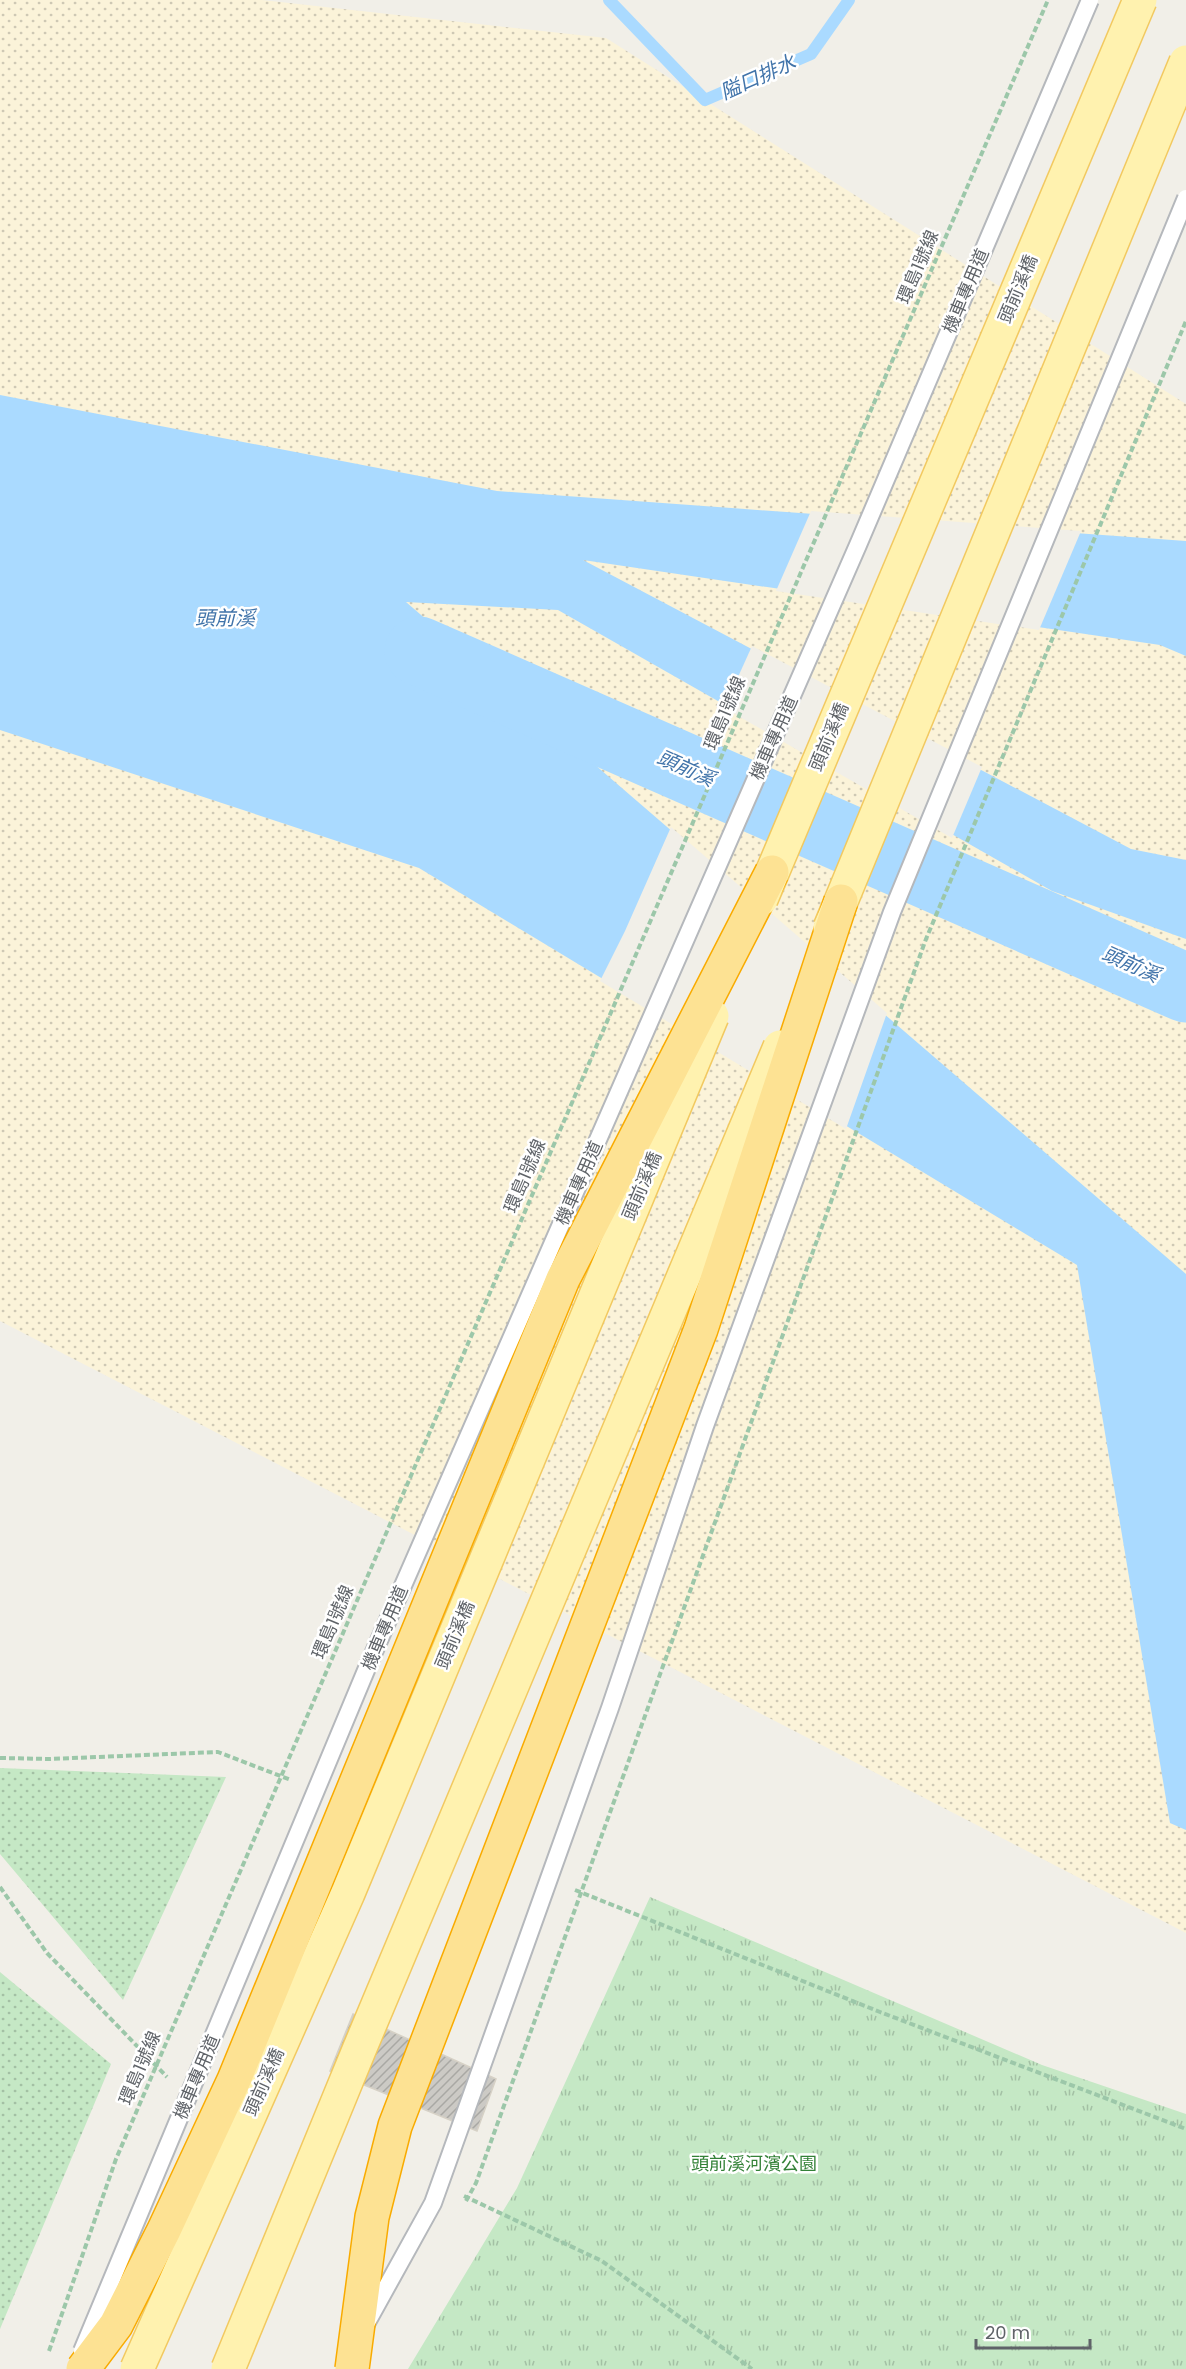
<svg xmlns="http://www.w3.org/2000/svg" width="1186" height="2369" viewBox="0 0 1186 2369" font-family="Poppins,'Noto Sans TC',sans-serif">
<defs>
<pattern id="grass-dots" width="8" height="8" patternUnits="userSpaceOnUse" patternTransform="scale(1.5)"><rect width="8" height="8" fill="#c5e8c5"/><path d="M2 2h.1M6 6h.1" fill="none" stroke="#a3c0a4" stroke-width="1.8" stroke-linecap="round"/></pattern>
<pattern id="sand-dots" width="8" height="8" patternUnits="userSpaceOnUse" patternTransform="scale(1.5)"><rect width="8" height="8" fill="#fbf3d9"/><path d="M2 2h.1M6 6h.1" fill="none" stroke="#cec8b4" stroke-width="1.8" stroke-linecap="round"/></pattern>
<pattern id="park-tufts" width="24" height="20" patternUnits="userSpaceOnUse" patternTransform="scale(1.5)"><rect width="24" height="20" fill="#c5e8c5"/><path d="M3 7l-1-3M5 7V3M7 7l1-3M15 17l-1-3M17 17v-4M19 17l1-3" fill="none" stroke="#a3c0a4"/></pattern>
<pattern id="building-hatch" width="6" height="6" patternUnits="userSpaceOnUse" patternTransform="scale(1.5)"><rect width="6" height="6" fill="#cccac5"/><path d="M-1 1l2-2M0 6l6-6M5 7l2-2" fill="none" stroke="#a9a8a4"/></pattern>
</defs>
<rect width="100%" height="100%" fill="#f1efe8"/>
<g fill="url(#grass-dots)">
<path d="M 0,1768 L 226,1777 L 123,2000 L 0,1854 Z"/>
<path d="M 0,1972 L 111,2064 L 0,2329 Z"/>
</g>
<path fill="url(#sand-dots)" d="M 0,0 L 262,0 L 606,38 L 1186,404 L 1186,1933 L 0,1321 Z"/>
<path fill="url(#park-tufts)" d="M 650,1897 L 1042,2065 L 1186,2114 L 1186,2369 L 408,2369 L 517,2188 Z"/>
<path fill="#aadaff" d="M 0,395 L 497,491 L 1186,541 L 1186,656 L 1160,645 L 583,560 L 1131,849 L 1186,860 L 1186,939 L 1052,891 L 558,610 L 406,602 L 1186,1274 L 1186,1830 L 1170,1823 L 1077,1265 L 419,868 L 0,730 Z"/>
<g fill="#f1efe8">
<path d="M 811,511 L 1081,531 L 1039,630 L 776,591 Z"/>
<path d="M 752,646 L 982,767 L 952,838 L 724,708 Z"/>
<path d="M 671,827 L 887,1013 L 846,1129 L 600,981 L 625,931 Z"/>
</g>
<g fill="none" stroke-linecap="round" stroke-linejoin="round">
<path stroke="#aadaff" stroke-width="12" d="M 609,0 L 705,100 L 811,54 L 849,0"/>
<path stroke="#aadaff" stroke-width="69" d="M 419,651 L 1186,988"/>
</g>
<path fill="url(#building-hatch)" stroke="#d6d1c6" stroke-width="1.5" d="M 353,2014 L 496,2079 L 477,2131 L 330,2071 Z"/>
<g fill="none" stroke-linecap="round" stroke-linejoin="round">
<g stroke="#9cc7a9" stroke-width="4" stroke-dasharray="6 3" stroke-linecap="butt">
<path d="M 0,1758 L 49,1759 L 218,1752 L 291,1780"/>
<path d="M 0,1887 L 47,1953 L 167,2077"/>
<path d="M 575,1890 L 880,2012 L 1186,2129"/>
<path d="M 464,2196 L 602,2261 L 752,2369"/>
</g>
<g stroke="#b5b8bc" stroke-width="20" stroke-linecap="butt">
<g id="lane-bridge">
<path d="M 366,2324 L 433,2203 L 610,1708 L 705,1426 L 892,912 L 1186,198"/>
<path d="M 82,2351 L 367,1668 L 858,545 L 1090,0"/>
</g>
</g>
<g stroke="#f2c960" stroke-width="36" stroke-linecap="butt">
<g id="primary-bridge">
<path d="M 761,899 L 1140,0"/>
<path d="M 830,928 L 1186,62"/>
<path d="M 137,2369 L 348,1893 L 712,1016"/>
<path d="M 228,2369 L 359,2050 L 780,1047"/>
</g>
</g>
<g stroke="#f9ab00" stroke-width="36" stroke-linecap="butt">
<g id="highway-bridge">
<path d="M 83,2369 L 116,2325 L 164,2230 L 234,2080 L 563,1279 L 772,872"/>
<path d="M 352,2369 L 372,2217 L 395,2126 L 701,1329 L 841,901"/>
</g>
</g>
<g stroke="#9cc7a9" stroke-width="4" stroke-dasharray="6 3" stroke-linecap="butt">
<path d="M 466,2201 L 476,2183 L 926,939 L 1186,321"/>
<path d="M 49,2351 L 116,2159 L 1048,0"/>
</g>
<use href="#lane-bridge" stroke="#fff" stroke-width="16"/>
<use href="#primary-bridge" stroke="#fff2af" stroke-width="33"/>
<use href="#highway-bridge" stroke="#fde293" stroke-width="33"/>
</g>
<g text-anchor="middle" stroke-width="5" stroke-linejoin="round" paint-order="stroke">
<g font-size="18" fill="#5f6368" stroke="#fff">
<text transform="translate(918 267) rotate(-67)" y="6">環島1號線</text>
<text transform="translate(1018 289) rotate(-67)" y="6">頭前溪橋</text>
<text transform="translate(966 291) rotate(-67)" y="6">機車專用道</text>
<text transform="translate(725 713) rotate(-67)" y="6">環島1號線</text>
<text transform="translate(829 737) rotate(-67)" y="6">頭前溪橋</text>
<text transform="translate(774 738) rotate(-66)" y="6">機車專用道</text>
<text transform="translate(525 1176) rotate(-67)" y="6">環島1號線</text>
<text transform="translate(579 1183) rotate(-66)" y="6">機車專用道</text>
<text transform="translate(642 1186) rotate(-67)" y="6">頭前溪橋</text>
<text transform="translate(333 1622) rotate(-67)" y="6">環島1號線</text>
<text transform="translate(385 1628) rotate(-67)" y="6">機車專用道</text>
<text transform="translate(455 1635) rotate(-67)" y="6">頭前溪橋</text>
<text transform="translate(140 2068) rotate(-67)" y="6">環島1號線</text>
<text transform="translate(197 2077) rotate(-67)" y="6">機車專用道</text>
<text transform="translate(264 2082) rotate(-66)" y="6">頭前溪橋</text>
</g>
<g font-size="18" fill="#348238" stroke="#fff">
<text x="754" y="2170">頭前溪河濱公園</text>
</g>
<g font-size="20" font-style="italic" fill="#4174aa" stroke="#fff">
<text transform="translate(758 77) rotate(-24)" y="7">隘口排水</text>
<text x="225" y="625">頭前溪</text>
<text transform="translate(686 768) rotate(24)" y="7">頭前溪</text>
<text transform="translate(1131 964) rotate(24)" y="7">頭前溪</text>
</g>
</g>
<path d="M976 2339v9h114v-9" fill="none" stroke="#5f6368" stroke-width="3"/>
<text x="985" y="2339" font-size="18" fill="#5f6368" stroke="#ffffff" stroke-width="4.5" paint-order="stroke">20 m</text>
</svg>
